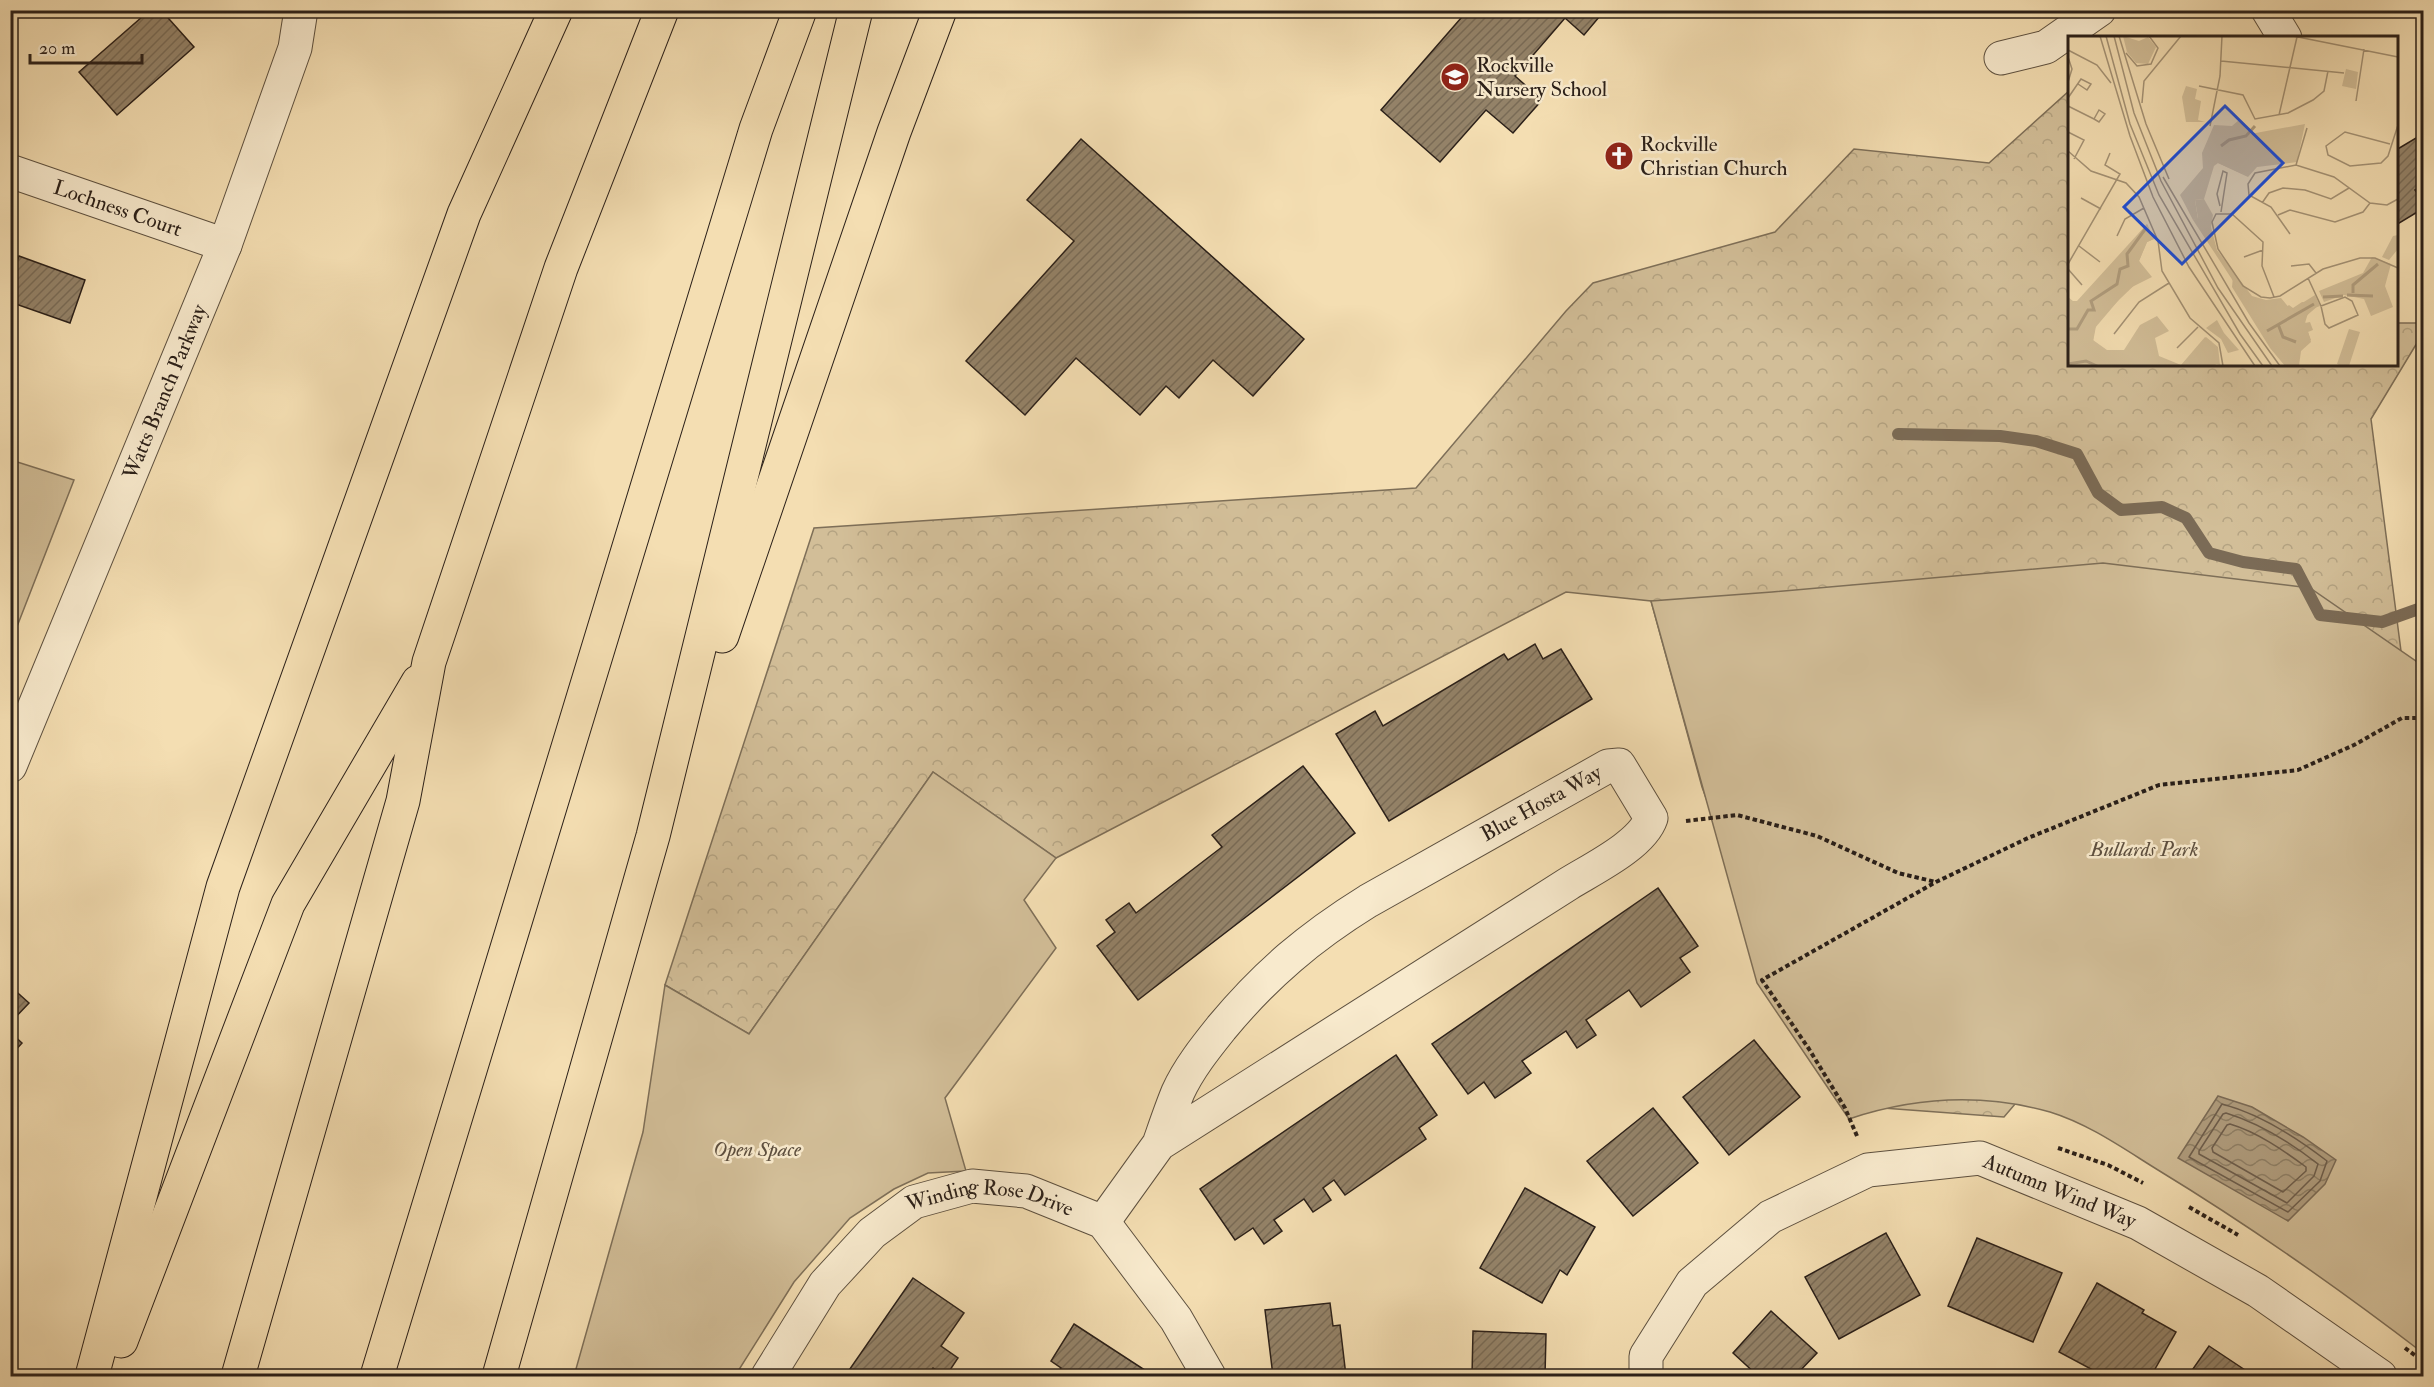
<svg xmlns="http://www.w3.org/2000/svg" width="2434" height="1387" viewBox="0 0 2434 1387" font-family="'IM FELL Double Pica',serif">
<defs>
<pattern id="forest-crowns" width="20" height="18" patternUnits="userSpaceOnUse" patternTransform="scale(1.5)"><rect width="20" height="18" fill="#d2be98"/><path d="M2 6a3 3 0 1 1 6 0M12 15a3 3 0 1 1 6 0" fill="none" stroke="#b4a382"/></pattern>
<pattern id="water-waves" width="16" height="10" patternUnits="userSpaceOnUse" patternTransform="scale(1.5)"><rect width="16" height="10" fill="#b09d7e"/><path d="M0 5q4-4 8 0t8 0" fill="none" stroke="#8f8066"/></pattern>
<pattern id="building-hatch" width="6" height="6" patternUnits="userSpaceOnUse" patternTransform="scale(1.5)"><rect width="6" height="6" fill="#948369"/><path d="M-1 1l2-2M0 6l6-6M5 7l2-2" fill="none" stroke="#796b56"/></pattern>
</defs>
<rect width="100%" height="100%" fill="#f4deb2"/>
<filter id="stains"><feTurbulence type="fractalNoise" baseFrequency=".00333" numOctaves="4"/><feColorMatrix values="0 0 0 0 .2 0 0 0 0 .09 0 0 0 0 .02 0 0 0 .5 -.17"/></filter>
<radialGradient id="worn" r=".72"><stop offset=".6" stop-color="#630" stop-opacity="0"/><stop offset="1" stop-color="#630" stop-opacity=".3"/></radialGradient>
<path fill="url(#forest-crowns)" stroke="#7e6f58" stroke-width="1.5" d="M 2069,91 L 2070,364 L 2396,364 L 2397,323 L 2423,323 L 2423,333 L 2371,419 L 2401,651 L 2004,1117 L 1856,1106 L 1761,947 L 1702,787 L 1651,601 L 1566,592 L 1056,858 L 933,772 L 749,1034 L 665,985 L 814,528 L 1416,488 L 1566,311 L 1593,283 L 1775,232 L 1854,149 L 1989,163 Z"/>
<g fill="#d2be98" stroke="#7e6f58" stroke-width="1.5">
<path d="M 11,460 L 74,480 L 11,642 L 10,460 Z"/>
<path d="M 2103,563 L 2310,588 L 2423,666 L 2423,1353 C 2338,1288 2250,1226 2158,1170 C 2124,1149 2089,1124 2050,1112 C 1982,1093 1915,1097 1849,1119 L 1757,983 L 1651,601 L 1772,592 Z"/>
<path d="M 933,772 L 1056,858 L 1024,900 L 1056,948 L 945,1098 L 966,1171 L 928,1173 L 894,1189 L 850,1218 L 794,1282 L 735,1376 L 574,1376 L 643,1132 L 665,985 L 749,1034 Z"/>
</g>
<path fill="url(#water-waves)" stroke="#7b6b56" stroke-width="1.5" d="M 2218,1096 L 2252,1107 L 2303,1137 L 2336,1160 L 2325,1184 L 2288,1221 L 2178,1158 Z"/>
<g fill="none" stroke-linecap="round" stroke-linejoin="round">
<g stroke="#6e5e4c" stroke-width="1.5">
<path d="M 2222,1104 C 2260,1114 2296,1137 2327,1161 L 2320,1181 L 2288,1212 L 2189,1157 Z"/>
<path d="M 2226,1113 C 2259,1123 2291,1143 2318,1164 L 2314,1176 L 2287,1203 L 2199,1154 L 2199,1151 L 2223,1114 Z"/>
<path d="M 2230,1124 C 2257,1132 2283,1150 2306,1167 L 2306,1171 L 2283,1192 L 2213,1152 L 2212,1148 L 2227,1125 Z"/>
</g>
<path stroke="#7b6b56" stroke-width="12" d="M 1898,434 L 2000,436 L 2036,441 L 2077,454 L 2098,493 L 2121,510 L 2162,507 L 2186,518 L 2209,553 L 2243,562 L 2296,569 L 2320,615 L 2382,622 L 2424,607"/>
</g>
<g fill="url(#building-hatch)" stroke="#2b2019" stroke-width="1.5">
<path d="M 150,10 L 161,10 L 194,47 L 117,115 L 79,72 Z"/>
<path d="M 1468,10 L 1605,10 L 1584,35 L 1565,18 L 1515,76 L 1542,100 L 1513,133 L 1486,110 L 1440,162 L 1381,110 Z"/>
<path d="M 2416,138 L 2424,150 L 2424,185 L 2415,190 L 2424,203 L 2424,208 L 2396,225 L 2396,150 Z"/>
<path d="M 1081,139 L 1304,339 L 1253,396 L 1213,360 L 1179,398 L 1166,386 L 1140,415 L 1076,358 L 1025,415 L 966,361 L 1074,241 L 1027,200 Z"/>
<path d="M 19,256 L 85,280 L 70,323 L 10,302 L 10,279 Z"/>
<path d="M 1535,644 L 1543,659 L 1561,649 L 1592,699 L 1389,821 L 1336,734 L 1375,711 L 1383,726 L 1504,654 L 1508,660 Z"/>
<path d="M 1303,766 L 1355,833 L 1138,1000 L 1097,946 L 1115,932 L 1106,920 L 1129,903 L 1136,913 L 1222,847 L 1212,835 Z"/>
<path d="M 1658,888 L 1698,946 L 1680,958 L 1690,972 L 1641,1007 L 1629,990 L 1586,1020 L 1596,1035 L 1577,1048 L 1566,1031 L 1522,1061 L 1531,1073 L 1495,1098 L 1484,1082 L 1468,1094 L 1432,1044 Z"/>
<path d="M 10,986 L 29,1003 L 10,1023 Z"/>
<path d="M 10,1032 L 22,1043 L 10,1056 Z"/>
<path d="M 1754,1040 L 1800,1097 L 1729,1155 L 1683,1097 Z"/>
<path d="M 1396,1055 L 1437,1115 L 1419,1128 L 1426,1139 L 1345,1195 L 1334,1180 L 1323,1188 L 1331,1200 L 1313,1212 L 1304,1199 L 1274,1220 L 1282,1231 L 1264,1244 L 1253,1228 L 1235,1240 L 1200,1189 Z"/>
<path d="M 1653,1108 L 1698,1163 L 1633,1216 L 1587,1161 Z"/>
<path d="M 1525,1188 L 1595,1227 L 1567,1275 L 1560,1270 L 1542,1303 L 1480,1268 Z"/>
<path d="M 1886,1233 L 1920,1295 L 1839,1339 L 1805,1277 Z"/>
<path d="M 1977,1238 L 2062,1273 L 2033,1342 L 1948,1306 Z"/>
<path d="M 913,1278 L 964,1313 L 941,1346 L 958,1358 L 946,1376 L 933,1368 L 927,1376 L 845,1376 Z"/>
<path d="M 2097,1283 L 2144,1310 L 2142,1313 L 2176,1332 L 2151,1376 L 2104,1376 L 2059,1352 Z"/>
<path d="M 1330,1303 L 1333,1326 L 1340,1325 L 1346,1376 L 1273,1376 L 1265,1310 Z"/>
<path d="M 1771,1311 L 1817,1353 L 1795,1376 L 1791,1376 L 1782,1369 L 1775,1376 L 1758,1376 L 1733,1353 Z"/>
<path d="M 1074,1324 L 1154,1376 L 1056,1376 L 1061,1368 L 1051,1361 Z"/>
<path d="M 1473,1331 L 1546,1334 L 1545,1376 L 1472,1376 Z"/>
<path d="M 2209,1346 L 2254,1376 L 2188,1376 Z"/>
</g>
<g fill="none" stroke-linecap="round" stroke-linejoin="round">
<g stroke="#5d503f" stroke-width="35">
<g id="minor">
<path d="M 2268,10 L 2285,38"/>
<path d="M 2001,58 L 2046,47 L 2099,10"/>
<path id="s1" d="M 10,171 L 225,245"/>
<path id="s2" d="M 10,766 L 225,245 L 295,48 L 301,10"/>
<path d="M 1103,1222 L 1159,1144 L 1568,884 C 1592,869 1642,845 1651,818 L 1619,765 L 1608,766 L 1368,901 C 1310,937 1266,974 1222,1027 C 1206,1047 1189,1068 1178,1092 C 1171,1109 1165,1127 1159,1144"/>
<path id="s3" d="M 768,1376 L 825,1284 L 872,1233 L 914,1202 L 972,1186 L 1026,1191 L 1103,1222 L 1176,1319 L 1209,1376"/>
<path id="s4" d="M 1646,1376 L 1646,1356 L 1692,1283 L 1770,1217 L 1868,1170 L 1980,1158 L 2138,1223 L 2258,1291 L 2380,1376"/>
</g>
</g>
<g stroke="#2b2019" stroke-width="35">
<g id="highway">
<path d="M 722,636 L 894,132 L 940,10"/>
<path d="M 121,1341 L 288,904 L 418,682"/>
<path d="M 92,1376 L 223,887 L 464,214 L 556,10"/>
<path d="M 238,1376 L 403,801 L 429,662 L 561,268 L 662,10"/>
<path d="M 377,1376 L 756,129 L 800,10"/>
<path d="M 499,1376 L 653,836 L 856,10"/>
</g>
</g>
<g stroke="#2b2019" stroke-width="4" stroke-dasharray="4.5 3" stroke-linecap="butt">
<path d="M 1686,821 L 1737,815 L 1817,836 L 1898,873 L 1936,882"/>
<path d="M 1857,1136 L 1845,1108 L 1809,1049 L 1762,980 L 1936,882 L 2028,838 L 2159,785 L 2298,770 L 2354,745 L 2402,718 L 2424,718"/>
<path d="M 2058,1148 L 2108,1165 L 2143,1183"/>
<path d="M 2189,1207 L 2238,1235"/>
<path d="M 2405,1348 L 2424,1362"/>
</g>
<use href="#minor" stroke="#f8eacd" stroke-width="33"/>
<use href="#highway" stroke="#f4deb2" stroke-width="33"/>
</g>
<defs>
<g id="school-disc" transform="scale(1.5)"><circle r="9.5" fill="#8f2418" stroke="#f8eacd"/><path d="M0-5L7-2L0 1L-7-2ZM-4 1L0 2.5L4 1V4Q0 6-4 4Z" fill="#fff"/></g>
<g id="church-disc" transform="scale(1.5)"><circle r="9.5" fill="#8f2418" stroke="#f8eacd"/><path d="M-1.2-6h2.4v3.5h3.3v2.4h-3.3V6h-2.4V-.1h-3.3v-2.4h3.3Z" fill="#fff"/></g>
</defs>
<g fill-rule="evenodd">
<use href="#school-disc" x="1455" y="77"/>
<use href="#church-disc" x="1619" y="156"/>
</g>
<g text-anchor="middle" stroke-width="5" stroke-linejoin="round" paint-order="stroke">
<g font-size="21" fill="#2b2019" stroke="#f8eacd" text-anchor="start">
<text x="1476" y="72">Rockville<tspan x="1476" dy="24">Nursery School</tspan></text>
<text x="1640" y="151">Rockville<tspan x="1640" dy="24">Christian Church</tspan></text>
</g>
<g font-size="21" fill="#2b2019" stroke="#f8eacd">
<text dy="7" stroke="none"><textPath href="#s1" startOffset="114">Lochness Court</textPath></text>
<text dy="7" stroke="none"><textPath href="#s2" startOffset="405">Watts Branch Parkway</textPath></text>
<text transform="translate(1541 803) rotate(-29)" y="7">Blue Hosta Way</text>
<text dy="7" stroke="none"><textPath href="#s4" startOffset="516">Autumn Wind Way</textPath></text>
<text dy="7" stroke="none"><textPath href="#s3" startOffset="308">Winding Rose Drive</textPath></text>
</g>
<g font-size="21" font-style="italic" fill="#5d4f3f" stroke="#f8eacd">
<text x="2144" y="856">Bullards Park</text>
<text x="757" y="1156">Open Space</text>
</g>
</g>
<g transform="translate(2068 36)">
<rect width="330" height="330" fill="#f4deb2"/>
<path d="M 55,0 L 71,5 L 80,1 L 88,11 L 80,28 L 68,27 L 59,16 ZM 118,50 L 129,53 L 127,63 L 133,65 L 130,84 L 137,86 L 118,86 L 114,61 ZM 171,84 L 183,98 L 186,134 L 179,140 L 150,127 L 146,130 L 136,163 L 127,164 L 130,183 L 125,184 L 112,159 L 135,132 L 134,117 L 146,89 L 164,90 ZM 79,188 L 86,203 L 79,206 L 71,225 L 84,241 L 60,253 L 27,292 L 25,304 L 39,314 L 56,314 L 72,289 L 89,280 L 101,295 L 87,302 L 91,320 L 113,329 L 137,301 L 144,306 L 146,330 L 0,330 L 0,265 L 9,265 ZM 330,199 L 330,213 L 321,224 L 314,221 L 325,200 ZM 165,240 L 178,258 L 211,277 L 221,269 L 225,272 L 234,266 L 251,269 L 236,282 L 243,306 L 233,315 L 231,330 L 217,330 L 202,312 L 164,251 Z" fill="#d2be98"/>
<path d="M 278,33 L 290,36 L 288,53 L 274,50 ZM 237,88 L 229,126 L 189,131 L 180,141 L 150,127 L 177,99 ZM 136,163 L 145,179 L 143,191 L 149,214 L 184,260 L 198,264 L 213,262 L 223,274 L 247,259 L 252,270 L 241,274 L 237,287 L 242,286 L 245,294 L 240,296 L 243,304 L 213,318 L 125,184 L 130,182 L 127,164 ZM 79,188 L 86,203 L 79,206 L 71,225 L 79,237 L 29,285 L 25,306 L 32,313 L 108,330 L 121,328 L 134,312 L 138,301 L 150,311 L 152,329 L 148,328 L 147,330 L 0,330 L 0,261 L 11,270 ZM 304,221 L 323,228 L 317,250 L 325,271 L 303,280 L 296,263 L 276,259 L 256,266 L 251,255 L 295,237 ZM 149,284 L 156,297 L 171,314 L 160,317 L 153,303 L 138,292 ZM 281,293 L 292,296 L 281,330 L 273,330 L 269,328 Z" fill="#d2be98"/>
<path fill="none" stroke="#b09d7e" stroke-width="3" d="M 153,110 L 161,104 L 178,100 L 187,90M 285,257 L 285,249 L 310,228M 279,259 L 305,260M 255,261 L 275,260M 210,288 L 215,301 L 228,306M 0,293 L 9,293 L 20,274 L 26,274 L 23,265 L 49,248 L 52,233 L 60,230 L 59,218 L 78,192M 199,295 L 246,268M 0,328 L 18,325 L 29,330"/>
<path fill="none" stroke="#a49275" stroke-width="1.5" d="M 32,0 L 62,100 L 85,161 L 121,231 L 187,330M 38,0 L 62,88 L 91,159 L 172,298 L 195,330M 46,0 L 66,77 L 93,145 L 150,252 L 204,330M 51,0 L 78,88 L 101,143M 225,0 L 330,21M 0,14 L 29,29 L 43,47M 58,17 L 69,30 L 83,28 L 90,12 L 81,0M 0,21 L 4,33 L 0,46M 153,25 L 276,37M 131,50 L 175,59 L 187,83 L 220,77 L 245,64 L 256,55 L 260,35M 0,62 L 13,43 L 23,48 L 19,54 L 10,48M 288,65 L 296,13M 74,67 L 76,45 L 113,0M 0,70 L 26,83 L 31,86 L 37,78 L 31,74 L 26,83M 211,79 L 229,1M 142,90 L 152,40 L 154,0M 0,96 L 16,104 L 6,123M 322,108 L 277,96 L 258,110 L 260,119 L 282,130 L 313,127 L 320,120 L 330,89M 0,115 L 23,135 L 58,147 L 71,161 L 90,205 L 94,235 L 122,282 L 151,307 L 155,330M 228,129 L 239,92M 95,141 L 181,287 L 212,330M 13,162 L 33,173M 194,167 L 201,157 L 215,152 L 237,154 L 263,163 L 281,152M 152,170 L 149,158 L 155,135 L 159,137 L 153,176M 210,179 L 222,174 L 267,186 L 295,176 L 302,167M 222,198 L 203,171 L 181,159 L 180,148 L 187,137 L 228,129 L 266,141 L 302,167 L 319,169 L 330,163M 49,200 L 57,183 L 76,172M 11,210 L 32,226M 176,221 L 195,214M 0,228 L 52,138 L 37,129 L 42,117M 223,230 L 241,228 L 248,237M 0,233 L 14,249M 240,242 L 253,270 L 277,261 L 284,265 L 290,279 L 261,292 L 257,288 L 253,270M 206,261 L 194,230 L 195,206 L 164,178 L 148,178 L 144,186 L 150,213 L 175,250 L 193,261 L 202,262 L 212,260 L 255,233 L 292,222 L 307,222 L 330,232M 46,298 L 71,266 L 101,247M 109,312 L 130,291"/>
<path fill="#1d4ed8" fill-opacity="0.15" stroke="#1d4ed8" stroke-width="3" d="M 157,70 L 215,127 L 114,228 L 56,171 Z"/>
<rect width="330" height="330" fill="none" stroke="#2b2019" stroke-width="3"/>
</g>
<rect width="2434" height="1387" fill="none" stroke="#f4deb2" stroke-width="36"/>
<rect x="12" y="12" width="2410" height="1363" fill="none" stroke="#2b2019" stroke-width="3"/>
<rect x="18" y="18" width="2398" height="1351" fill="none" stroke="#2b2019" stroke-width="1.5"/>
<path d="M30 54v9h112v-9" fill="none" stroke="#2b2019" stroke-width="3"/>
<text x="39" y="54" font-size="18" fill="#2b2019" stroke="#f8eacd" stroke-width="4.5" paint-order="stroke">20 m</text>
<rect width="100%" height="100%" filter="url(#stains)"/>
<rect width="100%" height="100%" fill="url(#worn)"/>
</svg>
